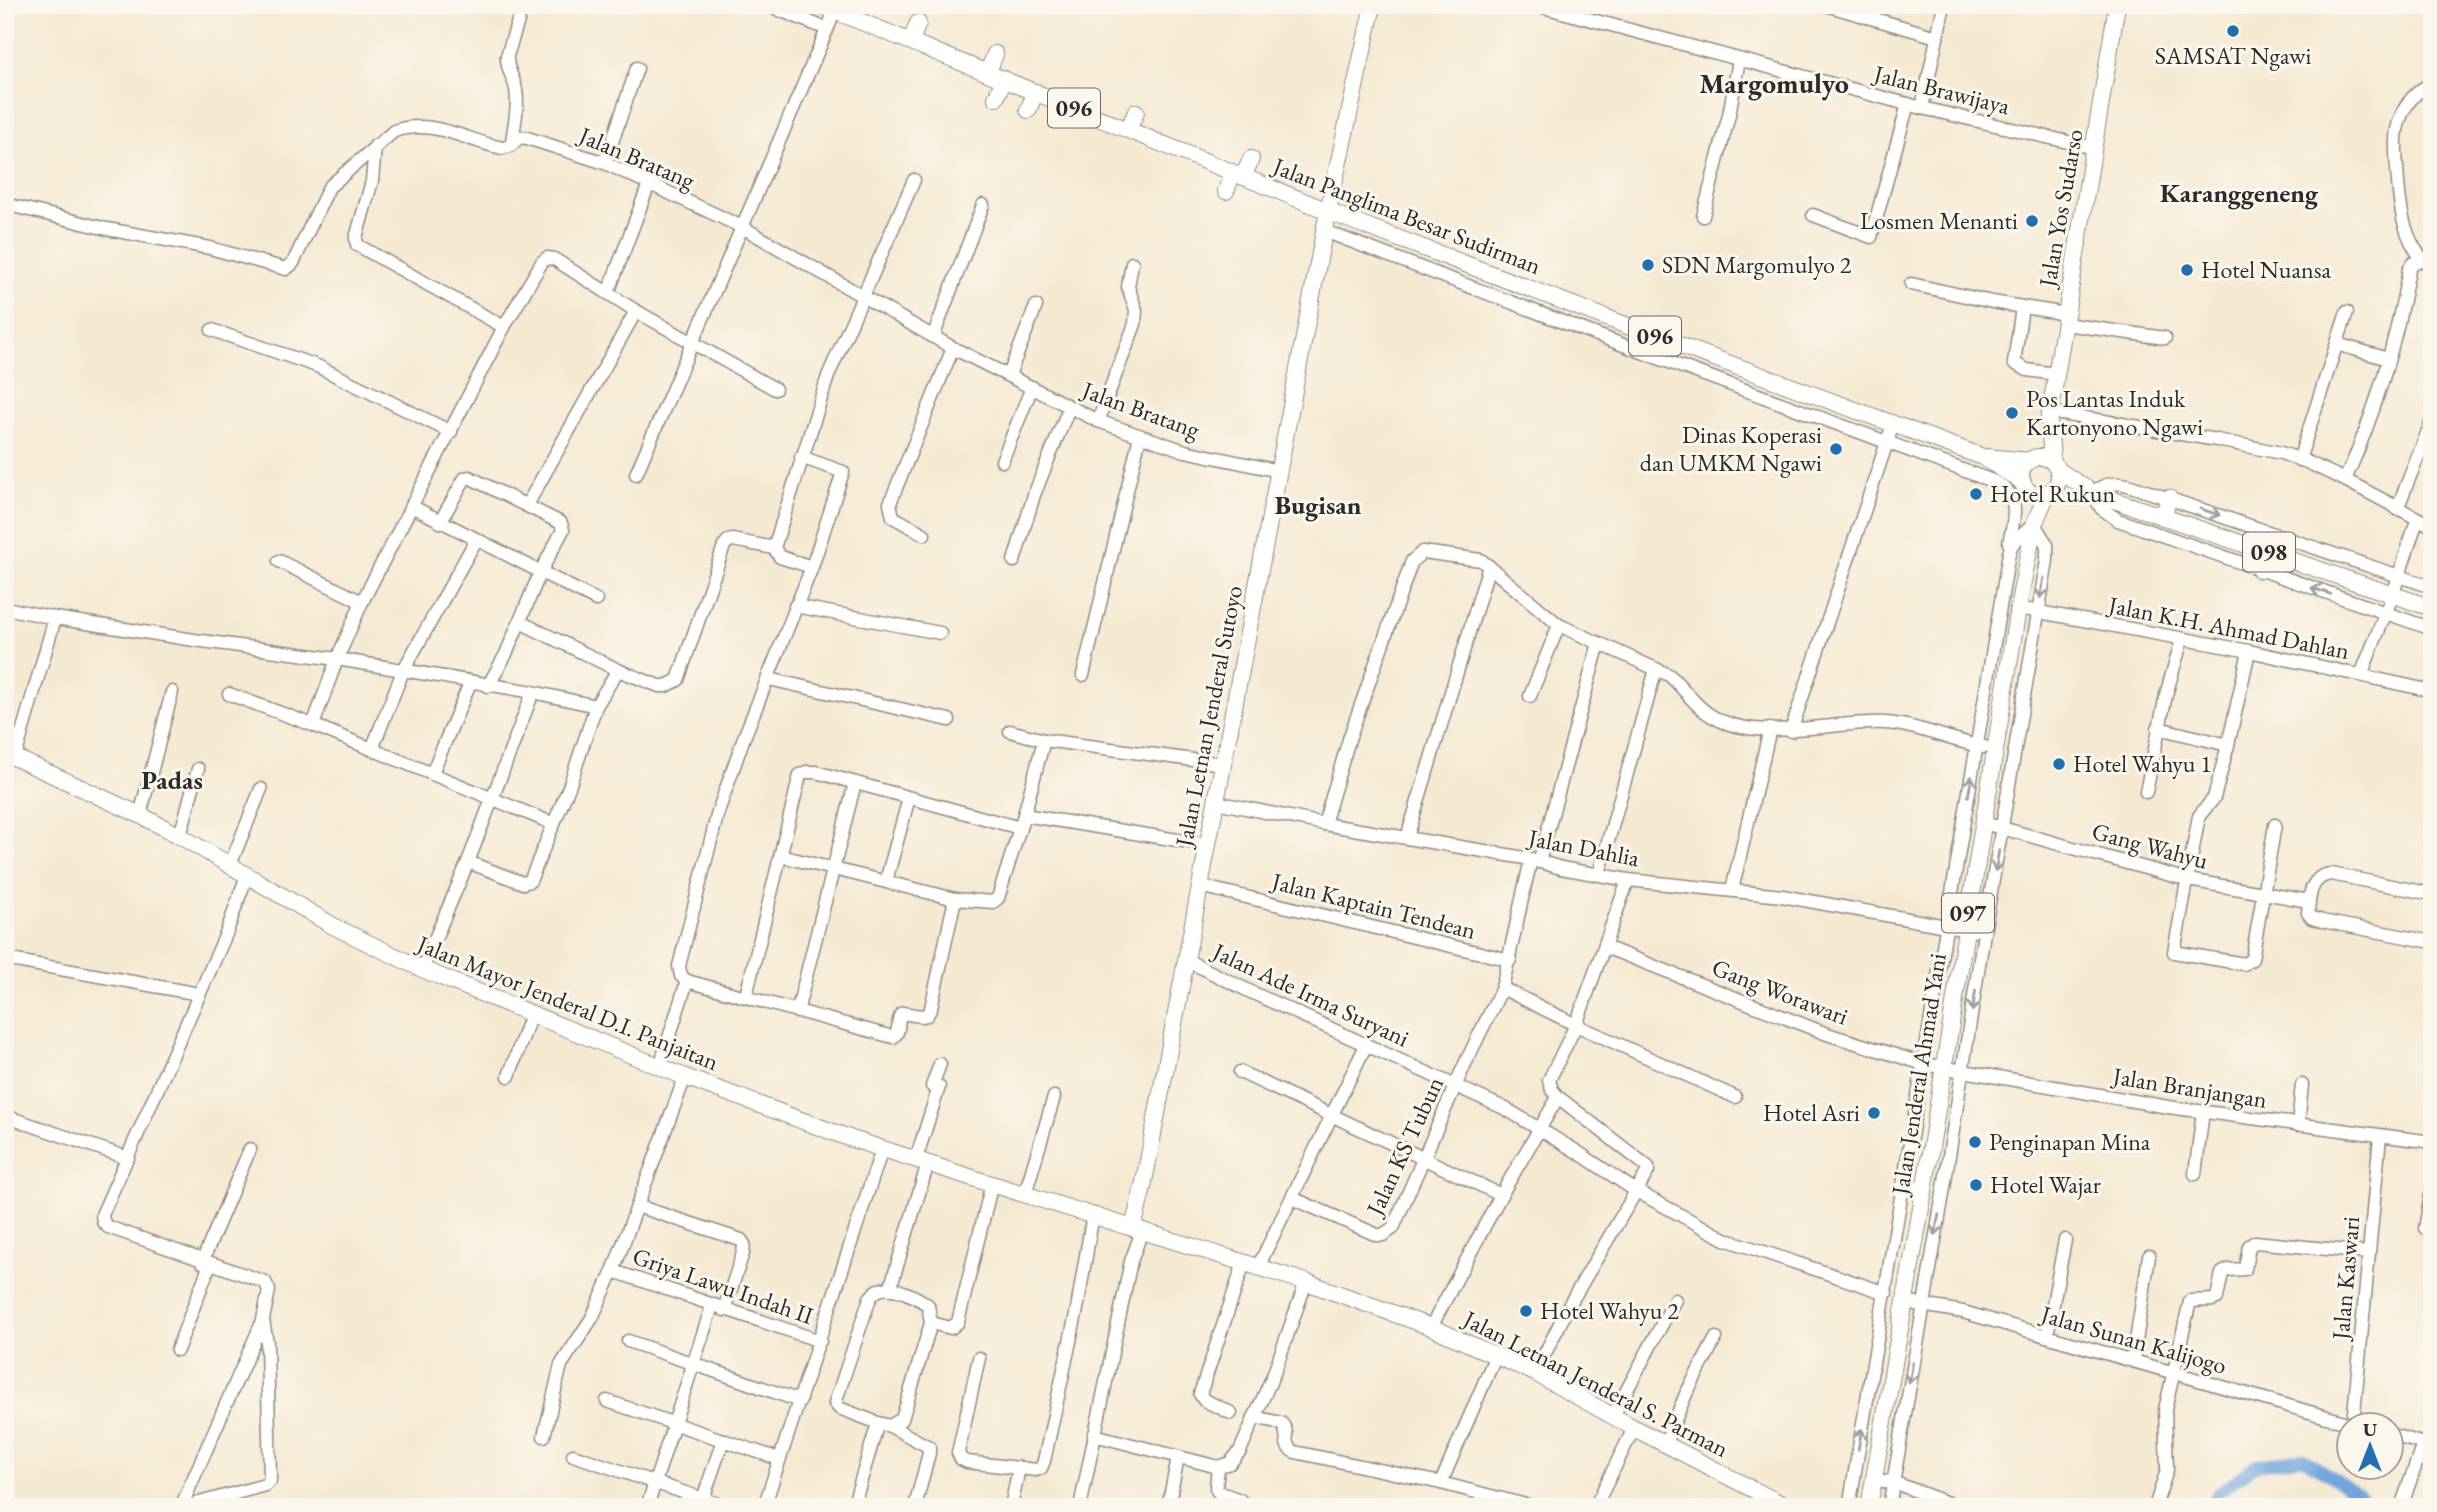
<svg xmlns="http://www.w3.org/2000/svg" width="2437" height="1512" viewBox="0 0 2437 1512" font-family="'EB Garamond',serif">
<rect width="100%" height="100%" fill="#fbf7ec"/>
<filter id="ink" filterUnits="userSpaceOnUse"><feTurbulence type="fractalNoise" baseFrequency=".0143" numOctaves="2"/><feDisplacementMap in="SourceGraphic" scale="14" xChannelSelector="R" yChannelSelector="G"/><feConvolveMatrix kernelMatrix="1 2 1 2 8 2 1 2 1" color-interpolation-filters="sRGB"/></filter>
<filter id="wash" filterUnits="userSpaceOnUse"><feTurbulence type="fractalNoise" baseFrequency=".00686" numOctaves="4" result="noise"/><feDisplacementMap in="SourceGraphic" scale="28" xChannelSelector="R" yChannelSelector="G"/><feGaussianBlur stdDeviation="1.57" result="paint"/><feColorMatrix in="noise" values="0 0 0 0 0 0 0 0 0 0 0 0 0 0 0 0 0 1.4 0 .05"/><feComposite in="paint" operator="in"/></filter>
<g filter="url(#wash)">
<rect width="100%" height="100%" fill="#f5e9d2"/>
<g fill="none" stroke-linecap="round" stroke-linejoin="round">
<path stroke="#6fa6dd" stroke-width="12" d="M 2209,1507 L 2218,1493 L 2256,1465 L 2303,1458 L 2361,1496 L 2368,1507"/>
</g>
</g>
<g filter="url(#ink)">
<g fill="none" stroke-linecap="round" stroke-linejoin="round">
<g stroke="#908a7e" stroke-width="15">
<g id="minor">
<path d="M 767,5 L 827,29"/>
<path d="M 1536,5 L 1922,108 L 2094,148"/>
<path d="M 1826,5 L 1937,37"/>
<path d="M 2432,83 C 2416,91 2406,102 2400,119 C 2394,135 2396,151 2397,168 C 2399,202 2402,245 2432,268"/>
<path d="M 1922,108 L 1944,5"/>
<path d="M 512,142 C 514,125 519,107 516,90 C 514,77 506,69 507,56 L 523,5"/>
<path d="M 375,146 L 372,181 L 356,238 L 357,245 L 504,327"/>
<path d="M 605,163 L 637,68"/>
<path d="M 5,204 L 107,229 L 210,248 L 286,269 L 293,263 L 329,187 L 394,131 C 432,118 465,140 502,148 L 510,146 L 520,137 L 527,138 L 605,163 L 742,227 L 953,348 L 1098,421 L 1185,451 L 1279,471"/>
<path d="M 1813,215 L 1871,237 L 1908,104"/>
<path d="M 1703,216 L 1729,115 L 1739,60"/>
<path d="M 1324,231 L 1639,351 L 1995,482 C 2022,495 2014,520 2009,543"/>
<path d="M 1911,284 L 1992,302 L 2066,314"/>
<path d="M 608,293 L 649,184"/>
<path d="M 2022,307 L 2014,363 L 2027,370 L 2056,374"/>
<path d="M 2065,324 L 2165,338"/>
<path d="M 212,330 L 317,366 L 451,432"/>
<path d="M 933,337 L 983,205"/>
<path d="M 2337,344 L 2388,359"/>
<path d="M 1009,375 L 1036,306"/>
<path d="M 2050,412 L 2217,440 L 2281,453 L 2307,462 L 2345,480 L 2432,526"/>
<path d="M 1098,421 L 1135,324 L 1136,310 L 1128,287 L 1132,263"/>
<path d="M 801,457 L 843,472 L 812,567"/>
<path d="M 2299,460 L 2347,312"/>
<path d="M 1002,461 L 1032,387"/>
<path d="M 636,474 L 835,11"/>
<path d="M 2345,480 C 2376,412 2396,342 2409,269 L 2412,264 L 2421,259"/>
<path d="M 527,505 L 636,311"/>
<path d="M 413,507 L 596,600"/>
<path d="M 2397,509 L 2432,421"/>
<path d="M 440,522 L 465,478 L 469,477 L 561,523 L 563,530 L 540,573 L 506,654 L 488,686"/>
<path d="M 924,534 L 893,517 L 890,503 L 953,348"/>
<path d="M 279,561 L 362,602"/>
<path d="M 1014,561 L 1034,495 L 1069,408"/>
<path d="M 2432,587 L 2128,485 C 2115,482 2102,484 2093,493 L 2101,508 L 2118,520 L 2432,629"/>
<path d="M 795,606 L 940,633"/>
<path d="M 5,608 L 55,618 L 194,640 L 337,659 L 533,692 L 596,706"/>
<path d="M 2018,608 L 2249,651 L 2432,691"/>
<path d="M 2249,651 L 2228,745 L 2214,798 L 2199,816 L 2174,952 L 2244,964 L 2252,959 L 2275,825"/>
<path d="M 618,670 L 659,686 L 666,686 L 678,680 L 724,546 L 728,541 L 733,540 L 774,548"/>
<path d="M 1083,675 L 1140,436"/>
<path d="M 2361,675 L 2393,594 L 2417,520"/>
<path d="M 769,679 L 949,720"/>
<path d="M 229,694 L 313,725"/>
<path d="M 1530,696 L 1559,625"/>
<path d="M 2158,728 L 2228,745"/>
<path d="M 1010,731 L 1044,740 L 1223,764"/>
<path d="M 1791,731 L 1893,424"/>
<path d="M 372,749 L 403,671 L 476,540"/>
<path d="M 15,757 L 55,618"/>
<path d="M 432,773 L 470,683"/>
<path d="M 2146,792 L 2166,695 L 2182,639"/>
<path d="M 1216,802 L 1324,824 L 1531,859 L 1561,868 L 1628,880 L 1782,896 L 1973,931"/>
<path d="M 140,815 L 172,692"/>
<path d="M 1024,815 L 1208,845"/>
<path d="M 1984,823 L 2188,880 L 2309,901"/>
<path d="M 554,824 L 313,725 L 337,659 L 362,602 L 504,327 L 542,262 L 547,258 L 554,259 L 636,311 L 775,389"/>
<path d="M 1324,824 L 1350,736 L 1412,561 L 1423,552 L 1481,560 L 1559,625 L 1669,675 C 1681,685 1690,699 1702,709 C 1747,748 1833,720 1885,723 C 1918,725 1951,741 1984,747"/>
<path d="M 180,836 L 198,769"/>
<path d="M 1407,838 L 1489,566"/>
<path d="M 781,856 L 955,899 L 993,902 L 998,898 L 1024,815 L 1044,740"/>
<path d="M 468,862 L 523,883 L 530,881 L 569,787 L 596,706 L 618,670 L 520,622"/>
<path d="M 1539,862 L 1599,643"/>
<path d="M 230,865 L 261,789"/>
<path d="M 1599,874 L 1656,669"/>
<path d="M 886,881 L 909,798"/>
<path d="M 1200,886 L 1510,960"/>
<path d="M 1732,890 L 1770,729"/>
<path d="M 2432,894 L 2331,874 C 2311,876 2309,895 2308,913 L 2312,918 L 2322,921 L 2432,942"/>
<path d="M 1605,947 L 1827,1034 L 1924,1064 L 2168,1107 L 2432,1142"/>
<path d="M 5,959 L 199,994"/>
<path d="M 1186,960 L 1253,993 L 1506,1109 L 1579,1153 L 1636,1191 L 1725,1239 L 1886,1293"/>
<path d="M 422,969 L 468,862 L 533,692"/>
<path d="M 687,981 L 893,1037 C 902,1031 895,1021 902,1013 L 921,1016 L 927,1015 L 931,1008 L 955,899"/>
<path d="M 1502,988 L 1576,1025 L 1735,1097"/>
<path d="M 746,996 L 800,775 L 806,772 L 816,772 L 1020,828"/>
<path d="M 797,1012 L 855,783"/>
<path d="M 660,1066 L 687,981 L 681,976 L 679,966 L 718,812 L 743,740 L 812,567 L 780,557 L 774,548 L 828,376 L 914,180"/>
<path d="M 1240,1072 L 1501,1195"/>
<path d="M 509,1076 L 531,1014"/>
<path d="M 5,1116 L 128,1158"/>
<path d="M 2298,1125 L 2302,1085"/>
<path d="M 916,1159 L 939,1087 L 932,1086 L 940,1064"/>
<path d="M 2195,1174 L 2203,1112"/>
<path d="M 1025,1194 L 1054,1097"/>
<path d="M 1292,1198 L 1377,1235 L 1383,1235 L 1393,1228 L 1464,1066 L 1502,988 L 1531,859"/>
<path d="M 637,1206 L 741,1240 L 744,1244 L 743,1253 L 724,1310"/>
<path d="M 2425,1229 L 2432,1189"/>
<path d="M 202,1262 L 250,1149"/>
<path d="M 1258,1267 L 1366,1045"/>
<path d="M 613,1271 L 820,1341"/>
<path d="M 890,1289 L 928,1163"/>
<path d="M 1904,1302 L 1963,1312 L 2351,1424"/>
<path d="M 931,1323 L 951,1328 L 958,1322 L 992,1183"/>
<path d="M 1431,1327 L 1501,1195 L 1558,1097"/>
<path d="M 2047,1336 L 2065,1240"/>
<path d="M 628,1341 L 800,1401"/>
<path d="M 177,1350 L 210,1264"/>
<path d="M 979,1358 L 958,1453 L 961,1459 L 967,1462 L 1036,1470 L 1041,1468 L 1044,1461 L 1077,1309 L 1093,1214"/>
<path d="M 2133,1361 L 2149,1256"/>
<path d="M 1535,1373 L 1571,1302 L 1648,1171 L 1648,1167 L 1558,1097 L 1552,1090 L 1549,1080 L 1576,1025 L 1628,880"/>
<path d="M 607,1401 L 779,1459"/>
<path d="M 1231,1413 L 1204,1400 L 1200,1394 L 1244,1263"/>
<path d="M 1613,1416 L 1675,1300"/>
<path d="M 1254,1417 L 1281,1423 C 1292,1433 1280,1446 1295,1452 L 1441,1483 L 1533,1507"/>
<path d="M 2353,1424 L 2380,1136"/>
<path d="M 890,1426 L 929,1447 L 929,1453 L 915,1507"/>
<path d="M 1094,1435 L 1218,1467 L 1230,1463 L 1240,1451 L 1274,1373 L 1306,1282"/>
<path d="M 2392,1435 L 2428,1445"/>
<path d="M 544,1436 L 561,1365 L 592,1318 L 613,1271 L 685,1077"/>
<path d="M 1665,1444 L 1686,1394 L 1716,1338"/>
<path d="M 573,1455 L 727,1507"/>
<path d="M 1218,1467 L 1216,1488 L 1218,1492 L 1240,1500 L 1247,1507"/>
<path d="M 1874,1480 L 1893,1482 L 1958,1507"/>
<path d="M 1441,1483 L 1496,1355"/>
<path d="M 703,1499 L 723,1440"/>
<path d="M 181,1507 L 263,1320 L 269,1290 L 265,1282 L 108,1227 L 103,1222 L 102,1215 L 226,934 L 247,875"/>
<path d="M 185,1507 L 265,1485 L 270,1481 L 267,1343 L 263,1320"/>
<path d="M 647,1507 L 712,1306"/>
<path d="M 764,1507 L 882,1149"/>
<path d="M 853,1507 L 878,1423 L 890,1426 L 902,1419 L 931,1323 L 928,1305 C 917,1297 892,1284 879,1290 C 875,1291 873,1295 870,1298 L 835,1403 L 839,1408 L 878,1423"/>
<path d="M 1011,1507 L 1019,1468"/>
<path d="M 1080,1507 L 1131,1261 L 1142,1231"/>
<path d="M 1168,1507 L 1178,1457"/>
<path d="M 1595,1507 L 1634,1428"/>
<path d="M 1849,1507 L 2009,553 L 2012,544 L 2034,524 L 2047,545 L 2047,560 L 1984,933 L 1943,1194 L 1889,1507"/>
<path d="M 2155,1507 L 2167,1470 L 2165,1410 L 2190,1301 L 2213,1300 L 2217,1298 L 2222,1273 L 2228,1270 L 2245,1269 L 2249,1246 L 2255,1242 L 2369,1253"/>
<path d="M 2401,1507 L 2423,1444"/>
</g>
</g>
<g stroke="#908a7e" stroke-width="18">
<g id="major">
<path d="M 820,5 L 1350,220 L 1646,333 L 1983,457 L 2023,482"/>
<path d="M 911,41 L 918,23"/>
<path d="M 988,72 L 995,54"/>
<path d="M 996,98 L 1004,79"/>
<path d="M 1028,110 L 1036,92"/>
<path d="M 1128,130 L 1136,112"/>
<path d="M 1243,177 L 1251,159"/>
<path d="M 1226,191 L 1233,173"/>
<path d="M 1985,457 L 2030,461"/>
<circle cx="2040" cy="476" r="19"/>
<path d="M 2052,461 L 2049,419 L 2117,5"/>
<path d="M 2058,470 L 2093,493 L 2432,608"/>
<path d="M 2163,517 L 2169,498"/>
<path d="M 2260,570 L 2267,552"/>
<path d="M 5,753 L 140,815 L 180,836 L 335,927 L 422,969 L 685,1077 L 849,1138 L 982,1181 L 1306,1282 L 1431,1327 L 1535,1373 L 1634,1428 L 1787,1507"/>
<path d="M 1904,1188 L 1924,1191"/>
<path d="M 1133,1228 L 1143,1187 L 1328,211 L 1373,5"/>
<path d="M 1869,1507 L 1924,1191 L 2018,608 L 2034,524 L 2048,492"/>
</g>
</g>
<use href="#minor" stroke="#fff" stroke-width="12"/>
<use href="#major" stroke="#fff" stroke-width="16"/>
</g>
<defs><path id="oneway-shaft" d="M-6 0H5M1.5-3L5.5 0L1.5 3" fill="none" stroke-width="1.6" stroke-linecap="round" stroke-linejoin="round" transform="scale(1.75)"/></defs>
<g stroke="#a0a0a0">
<use href="#oneway-shaft" transform="translate(2210 512) rotate(19)"/>
<use href="#oneway-shaft" transform="translate(2042 588) rotate(100)"/>
<use href="#oneway-shaft" transform="translate(2321 591) rotate(-161)"/>
<use href="#oneway-shaft" transform="translate(1970 786) rotate(-80)"/>
<use href="#oneway-shaft" transform="translate(1997 861) rotate(100)"/>
<use href="#oneway-shaft" transform="translate(1974 1001) rotate(99)"/>
<use href="#oneway-shaft" transform="translate(1937 1225) rotate(100)"/>
<use href="#oneway-shaft" transform="translate(1911 1373) rotate(99)"/>
<use href="#oneway-shaft" transform="translate(1860 1439) rotate(-80)"/>
</g>
</g>
<g fill="#1f6fb2" stroke="#fbf7ec" stroke-width="2.5">
<circle cx="2233" cy="31" r="7"/>
<circle cx="2032" cy="221" r="7"/>
<circle cx="1648" cy="265" r="7"/>
<circle cx="2187" cy="270" r="7"/>
<circle cx="2012" cy="413" r="7"/>
<circle cx="1836" cy="449" r="7"/>
<circle cx="1976" cy="494" r="7"/>
<circle cx="2059" cy="764" r="7"/>
<circle cx="1874" cy="1113" r="7"/>
<circle cx="1975" cy="1142" r="7"/>
<circle cx="1976" cy="1185" r="7"/>
<circle cx="1526" cy="1311" r="7"/>
</g>
<g text-anchor="middle" stroke-width="6" stroke-linejoin="round" paint-order="stroke">
<g fill="#fbf7ec" stroke="#696865" stroke-width="2">
<rect x="1048" y="88.5" width="52" height="39" rx="5"/>
<rect x="1629" y="316.5" width="52" height="39" rx="5"/>
<rect x="2243" y="532.5" width="52" height="39" rx="5"/>
<rect x="1942" y="893.5" width="52" height="39" rx="5"/>
</g>
<g font-size="23" font-weight="bold" fill="#2b2b2b">
<text x="1074" y="116">096</text>
<text x="1655" y="344">096</text>
<text x="2269" y="560">098</text>
<text x="1968" y="921">097</text>
</g>
<g font-size="24" fill="#2b2b2b" stroke="#fbf7ec" text-anchor="start">
<text x="2233" y="64" text-anchor="middle">SAMSAT Ngawi</text>
<text x="2018" y="229" text-anchor="end">Losmen Menanti</text>
<text x="1662" y="273">SDN Margomulyo 2</text>
<text x="2201" y="278">Hotel Nuansa</text>
<text x="2026" y="407">Pos Lantas Induk<tspan x="2026" dy="28">Kartonyono Ngawi</tspan></text>
<text x="1822" y="443" text-anchor="end">Dinas Koperasi<tspan x="1822" dy="28">dan UMKM Ngawi</tspan></text>
<text x="1990" y="502">Hotel Rukun</text>
<text x="2073" y="772">Hotel Wahyu 1</text>
<text x="1860" y="1121" text-anchor="end">Hotel Asri</text>
<text x="1989" y="1150">Penginapan Mina</text>
<text x="1990" y="1193">Hotel Wajar</text>
<text x="1540" y="1319">Hotel Wahyu 2</text>
</g>
<g font-size="24" fill="#2b2b2b" stroke="#fbf7ec">
<text transform="translate(1942 90) rotate(14)" y="8">Jalan Brawijaya</text>
<text transform="translate(637 158) rotate(23)" y="8">Jalan Bratang</text>
<text transform="translate(2061 208) rotate(-80)" y="8">Jalan Yos Sudarso</text>
<text transform="translate(1407 216) rotate(21)" y="8">Jalan Panglima Besar Sudirman</text>
<text transform="translate(1141 410) rotate(20)" y="8">Jalan Bratang</text>
<text transform="translate(2229 628) rotate(11)" y="8">Jalan K.H. Ahmad Dahlan</text>
<text transform="translate(1209 716) rotate(-79)" y="8">Jalan Letnan Jenderal Sutoyo</text>
<text transform="translate(2150 846) rotate(15)" y="8">Gang Wahyu</text>
<text transform="translate(1584 848) rotate(11)" y="8">Jalan Dahlia</text>
<text transform="translate(1374 906) rotate(14)" y="8">Jalan Kaptain Tendean</text>
<text transform="translate(1780 992) rotate(21)" y="8">Gang Worawari</text>
<text transform="translate(1311 995) rotate(25)" y="8">Jalan Ade Irma Suryani</text>
<text transform="translate(568 1003) rotate(22)" y="8">Jalan Mayor Jenderal D.I. Panjaitan</text>
<text transform="translate(1919 1074) rotate(-81)" y="8">Jalan Jenderal Ahmad Yani</text>
<text transform="translate(2190 1088) rotate(9)" y="8">Jalan Branjangan</text>
<text transform="translate(1405 1146) rotate(-65)" y="8">Jalan KS Tubun</text>
<text transform="translate(2346 1278) rotate(-85)" y="8">Jalan Kaswari</text>
<text transform="translate(723 1286) rotate(19)" y="8">Griya Lawu Indah II</text>
<text transform="translate(2134 1340) rotate(16)" y="8">Jalan Sunan Kalijogo</text>
<text transform="translate(1596 1384) rotate(27)" y="8">Jalan Letnan Jenderal S. Parman</text>
</g>
<g font-size="26" font-weight="bold" fill="#2b2b2b" stroke="#fbf7ec">
<text x="2239" y="202">Karanggeneng</text>
<text x="1318" y="514">Bugisan</text>
<text x="172" y="789">Padas</text>
</g>
<g font-size="28" font-weight="bold" fill="#2b2b2b" stroke="#fbf7ec">
<text x="1774" y="93">Margomulyo</text>
</g>
</g>
<rect width="2437" height="1512" fill="none" stroke="#fbf7ec" stroke-width="28"/>
<g transform="translate(2370 1446)"><circle r="33" fill="#fbf7ec" stroke="#a8a59f" stroke-width="2"/>
<path d="M0-5L12 26L0 18L-12 26Z" fill="#1f6fb2"/>
<text y="-10" font-size="19" font-weight="bold" text-anchor="middle" fill="#2b2b2b">U</text>
</g>
</svg>
